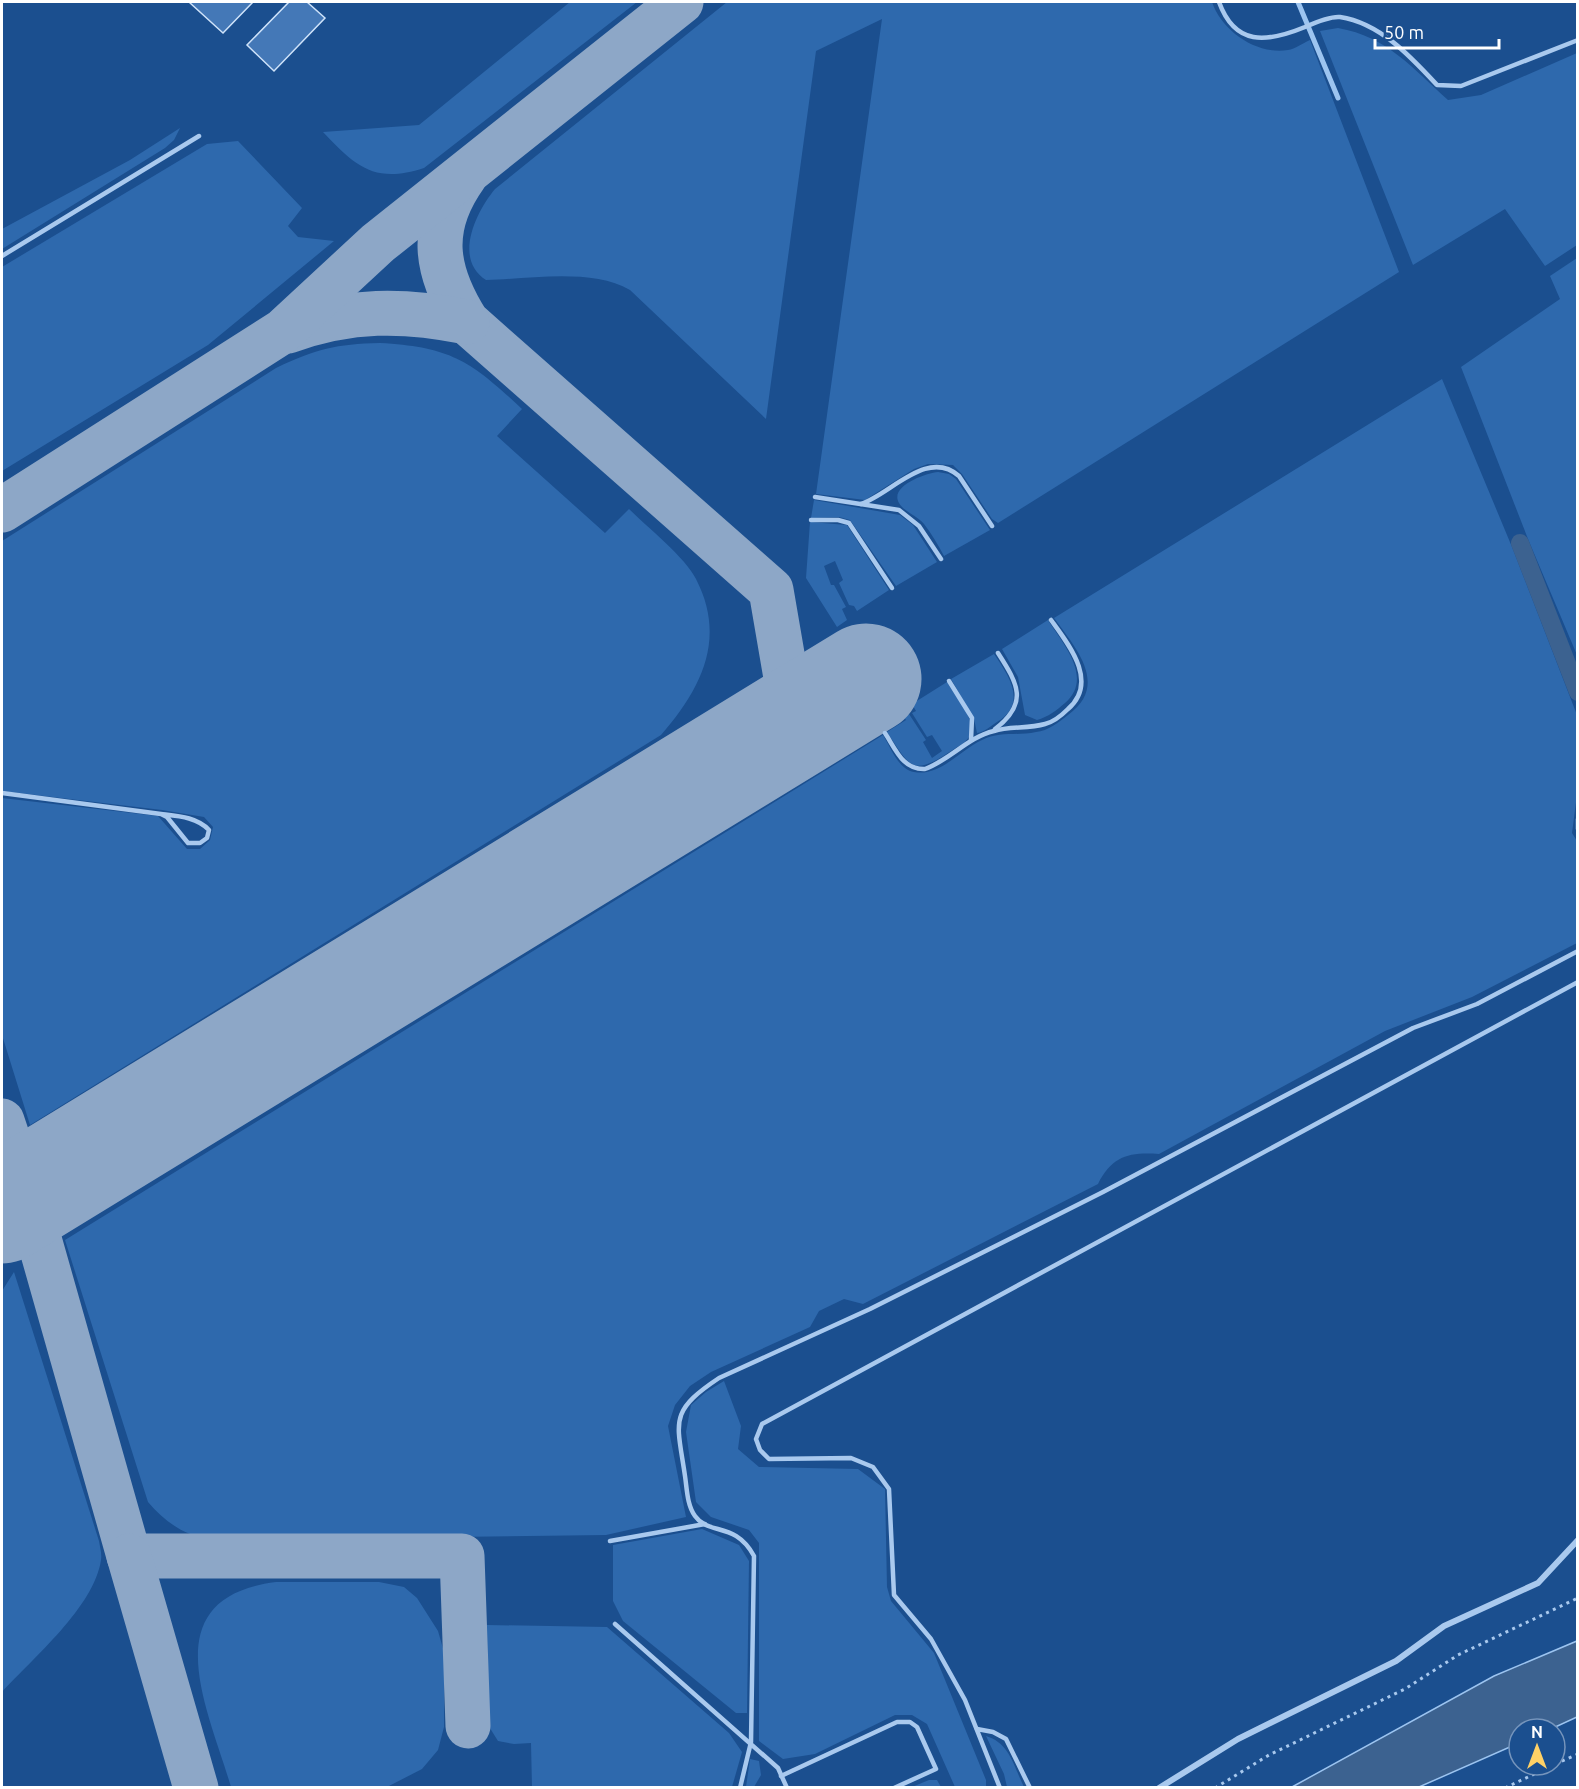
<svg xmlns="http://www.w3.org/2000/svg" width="1579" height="1789" viewBox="0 0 1579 1789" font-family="Ubuntu,sans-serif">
<rect width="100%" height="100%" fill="#1b4f8f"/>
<g fill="#2e69ad">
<path d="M 570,2 L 637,2 L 424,168 C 375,184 356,167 323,132 L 419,125 Z"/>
<path d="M 727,2 L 1212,2 C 1222,31 1256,55 1288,50 C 1295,49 1303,43 1310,40 L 1399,272 L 998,523 L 992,519 L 962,474 L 953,465 L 928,464 L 914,469 L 865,500 L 816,494 L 882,19 L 816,51 L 766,419 L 630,290 C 592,268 530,279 486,280 C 453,259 476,212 495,189 Z"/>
<path d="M 1338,28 C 1388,37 1412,68 1448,100 L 1481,95 L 1577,53 L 1577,245 L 1545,266 L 1505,209 L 1413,265 L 1320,31 Z"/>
<path d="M 180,128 L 174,140 L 165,148 L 2,249 L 2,229 L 130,160 Z"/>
<path d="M 238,141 L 302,208 L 288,226 L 298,237 L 334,241 L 208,345 L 2,471 L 2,267 L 207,144 Z"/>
<path d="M 1577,258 L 1577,655 L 1528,539 L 1461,367 L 1560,299 L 1550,276 Z"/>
<path d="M 380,343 C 451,347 471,361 522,409 L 497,436 L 605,533 L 629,509 C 646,526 686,558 696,579 C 727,639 701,689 661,735 L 30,1125 L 2,1035 L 2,798 L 158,816 L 187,849 L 200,849 L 210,840 L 213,827 L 204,817 L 162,810 L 2,791 L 2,541 L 276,368 C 316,349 336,344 380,343 Z"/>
<path d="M 1442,379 L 1512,547 L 1577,715 L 1578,787 L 1572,833 L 1577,841 L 1577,943 L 1472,997 L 1385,1031 L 1159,1154 C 1129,1152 1112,1156 1098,1184 L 863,1304 L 844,1299 L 819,1311 L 810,1327 L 711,1372 L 690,1386 L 675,1405 L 668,1426 L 686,1517 L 606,1535 L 210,1540 C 184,1535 165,1522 148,1502 L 65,1240 L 883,735 C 891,748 898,769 914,772 C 940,777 960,750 982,740 C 999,731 1018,736 1036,732 C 1048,731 1059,722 1068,715 C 1110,685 1075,647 1054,618 Z"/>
<path d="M 938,472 L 949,474 L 956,479 L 990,530 L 944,556 C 938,545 932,534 924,524 C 918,516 904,512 899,503 C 889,486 926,473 938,472 Z"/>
<path d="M 814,500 L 900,515 L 913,525 L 937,562 L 896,586 L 850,520 L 839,517 L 811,518 Z"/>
<path d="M 810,522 L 847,525 L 889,590 L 857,611 L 854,606 L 849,605 L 839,583 L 843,580 L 835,561 L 824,566 L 831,585 L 834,585 L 846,607 L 842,609 L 847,620 L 837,627 L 806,578 Z"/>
<path d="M 1048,620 C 1063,644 1094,678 1065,703 C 1057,710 1048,717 1037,720 L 1025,715 L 1018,677 L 1002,649 Z"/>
<path d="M 994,654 C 1009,676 1028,703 997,722 C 991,726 984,732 977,733 L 974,719 L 951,679 Z"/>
<path d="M 947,682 C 954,695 974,716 971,732 C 969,742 958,746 951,751 C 912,777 910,767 887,732 L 906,720 L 904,717 L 909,714 L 926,740 L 923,742 L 932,758 L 942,751 L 932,735 L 927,737 L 912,713 L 916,711 L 912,704 Z"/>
<path d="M 14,1272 L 99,1541 C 100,1547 102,1554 101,1560 C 94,1607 33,1658 2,1692 L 2,1291 Z"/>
<path d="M 724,1381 L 741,1426 L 738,1449 L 759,1467 L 858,1469 L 885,1489 L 887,1587 L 891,1601 L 934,1653 L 986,1780 L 986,1787 L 955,1787 L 927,1724 L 912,1715 L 895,1715 L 815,1754 L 783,1759 L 759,1741 L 759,1543 L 749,1530 L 711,1517 L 696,1502 L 686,1432 L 691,1405 L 706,1392 Z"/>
<path d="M 702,1529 L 739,1545 L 749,1561 L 747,1713 L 736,1713 L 623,1621 L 613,1601 L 613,1545 Z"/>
<path d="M 276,1582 L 379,1582 L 404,1587 L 417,1598 L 438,1631 L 444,1652 L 444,1727 L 438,1750 L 422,1769 L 387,1787 L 231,1787 C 208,1708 151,1598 276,1582 Z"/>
<path d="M 487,1625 L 607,1627 L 729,1733 L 742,1752 L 732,1787 L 532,1787 L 531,1743 L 514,1744 L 498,1741 L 488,1725 Z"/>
<path d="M 986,1736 C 1010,1743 1014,1767 1024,1787 L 1007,1787 L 1004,1774 Z"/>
<path d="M 750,1759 L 759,1761 L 761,1775 L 754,1787 L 746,1787 Z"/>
<path d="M 929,1780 L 937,1780 L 941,1787 L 912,1787 Z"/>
</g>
<path fill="#3c6290" stroke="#9cc4f0" stroke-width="1.5" d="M 1577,1641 L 1577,1717 L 1551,1729 L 1519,1729 L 1519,1743 L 1419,1787 L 1292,1787 L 1494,1676 Z"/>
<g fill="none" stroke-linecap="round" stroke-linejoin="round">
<path stroke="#9cc4f0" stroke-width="5" d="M 1298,2 L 1338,98"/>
<path stroke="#3c6290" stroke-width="18" d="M 1520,543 L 1578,692"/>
<g stroke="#8da7c7" stroke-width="45">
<path d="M 465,176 C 428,228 435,271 467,322 L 771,590 L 794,724"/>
<path d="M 288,331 C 350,309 403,309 467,322"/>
<path d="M 2,510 L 283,331 L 378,243 L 681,2"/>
<path d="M 2,1121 L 26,1193 L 129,1556 L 462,1556 L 468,1726"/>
<path d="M 129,1556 L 196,1788"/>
</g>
<path stroke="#8da7c7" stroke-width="111" d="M 2,1208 L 866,679"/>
</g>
<g fill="#4478b7" stroke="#cfe3fa" stroke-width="1.5">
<path d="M 189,2 L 253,2 L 223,33 Z"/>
<path d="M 289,2 L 307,2 L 325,18 L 274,71 L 247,45 Z"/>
</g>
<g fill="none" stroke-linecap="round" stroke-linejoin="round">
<g stroke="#a9c9ee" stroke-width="3" stroke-dasharray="3 4.5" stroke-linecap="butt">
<path d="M 1555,1764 L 1578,1754"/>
<path d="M 1215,1788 L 1269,1755 L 1405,1689 L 1458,1655 L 1578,1598"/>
<path d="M 1505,1788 L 1553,1765"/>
</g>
<g stroke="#a9c9ee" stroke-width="4.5">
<path d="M 1219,2 C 1235,46 1266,43 1305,27 C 1314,23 1330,16 1340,17 C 1380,23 1411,57 1437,85 L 1461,86 L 1578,40"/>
<path d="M 2,256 L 199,136"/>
<path d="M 815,497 L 899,510 L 919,526 L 941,559"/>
<path d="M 861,504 C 891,494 927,448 959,476 L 992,526"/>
<path d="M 811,520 L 838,520 L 849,523 L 892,588"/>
<path d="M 949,681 L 972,718 L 971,740"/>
<path d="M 995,729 C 1029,703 1018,684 998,653"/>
<path d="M 885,733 C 896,750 903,770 925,769 C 950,760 968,737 994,731 C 1010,726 1028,729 1045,724 C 1054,722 1061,716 1068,709 C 1099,682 1069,645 1051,620"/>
<path d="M 2,793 L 161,814 C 178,816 197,817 209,830 L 207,838 L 200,843 L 188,843 L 167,817 L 161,814"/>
<path d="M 1578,819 L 1578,829"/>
<path d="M 610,1541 L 705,1524"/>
<path d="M 615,1624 L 778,1768 L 787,1788"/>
<path d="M 977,1729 L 993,1732 L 1006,1739 L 1030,1788"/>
<path d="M 781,1776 L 897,1722 L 910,1722 L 917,1727 L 936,1769 L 894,1788"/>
<path d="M 740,1788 L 751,1742 L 754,1556 C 735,1521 709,1536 695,1516 C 687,1505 687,1489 685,1476 C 677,1421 668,1412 719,1378 L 870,1309 L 1103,1192 L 1413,1028 L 1477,1004 L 1578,951"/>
<path d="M 1000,1788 L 965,1700 L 931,1639 L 894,1595 L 889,1489 L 873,1467 L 851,1458 L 769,1459 L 760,1450 L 756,1439 L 762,1424 L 1578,982"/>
</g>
<path stroke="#a9c9ee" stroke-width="6" d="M 1159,1788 L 1238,1739 L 1396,1661 L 1444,1626 L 1538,1583 L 1578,1540"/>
</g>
<rect width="1579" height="1789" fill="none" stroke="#ffffff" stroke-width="6"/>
<g transform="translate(1537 1747)"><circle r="28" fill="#1b4f8f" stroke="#7695bc" stroke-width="1.5"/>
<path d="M0-4.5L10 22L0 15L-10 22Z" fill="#ffd166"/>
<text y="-9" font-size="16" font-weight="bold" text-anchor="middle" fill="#ffffff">N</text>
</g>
<path d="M1375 39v9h124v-9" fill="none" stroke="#ffffff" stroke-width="3"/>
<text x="1384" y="39" font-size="18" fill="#ffffff" stroke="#1b4f8f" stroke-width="4.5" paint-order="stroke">50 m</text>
</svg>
